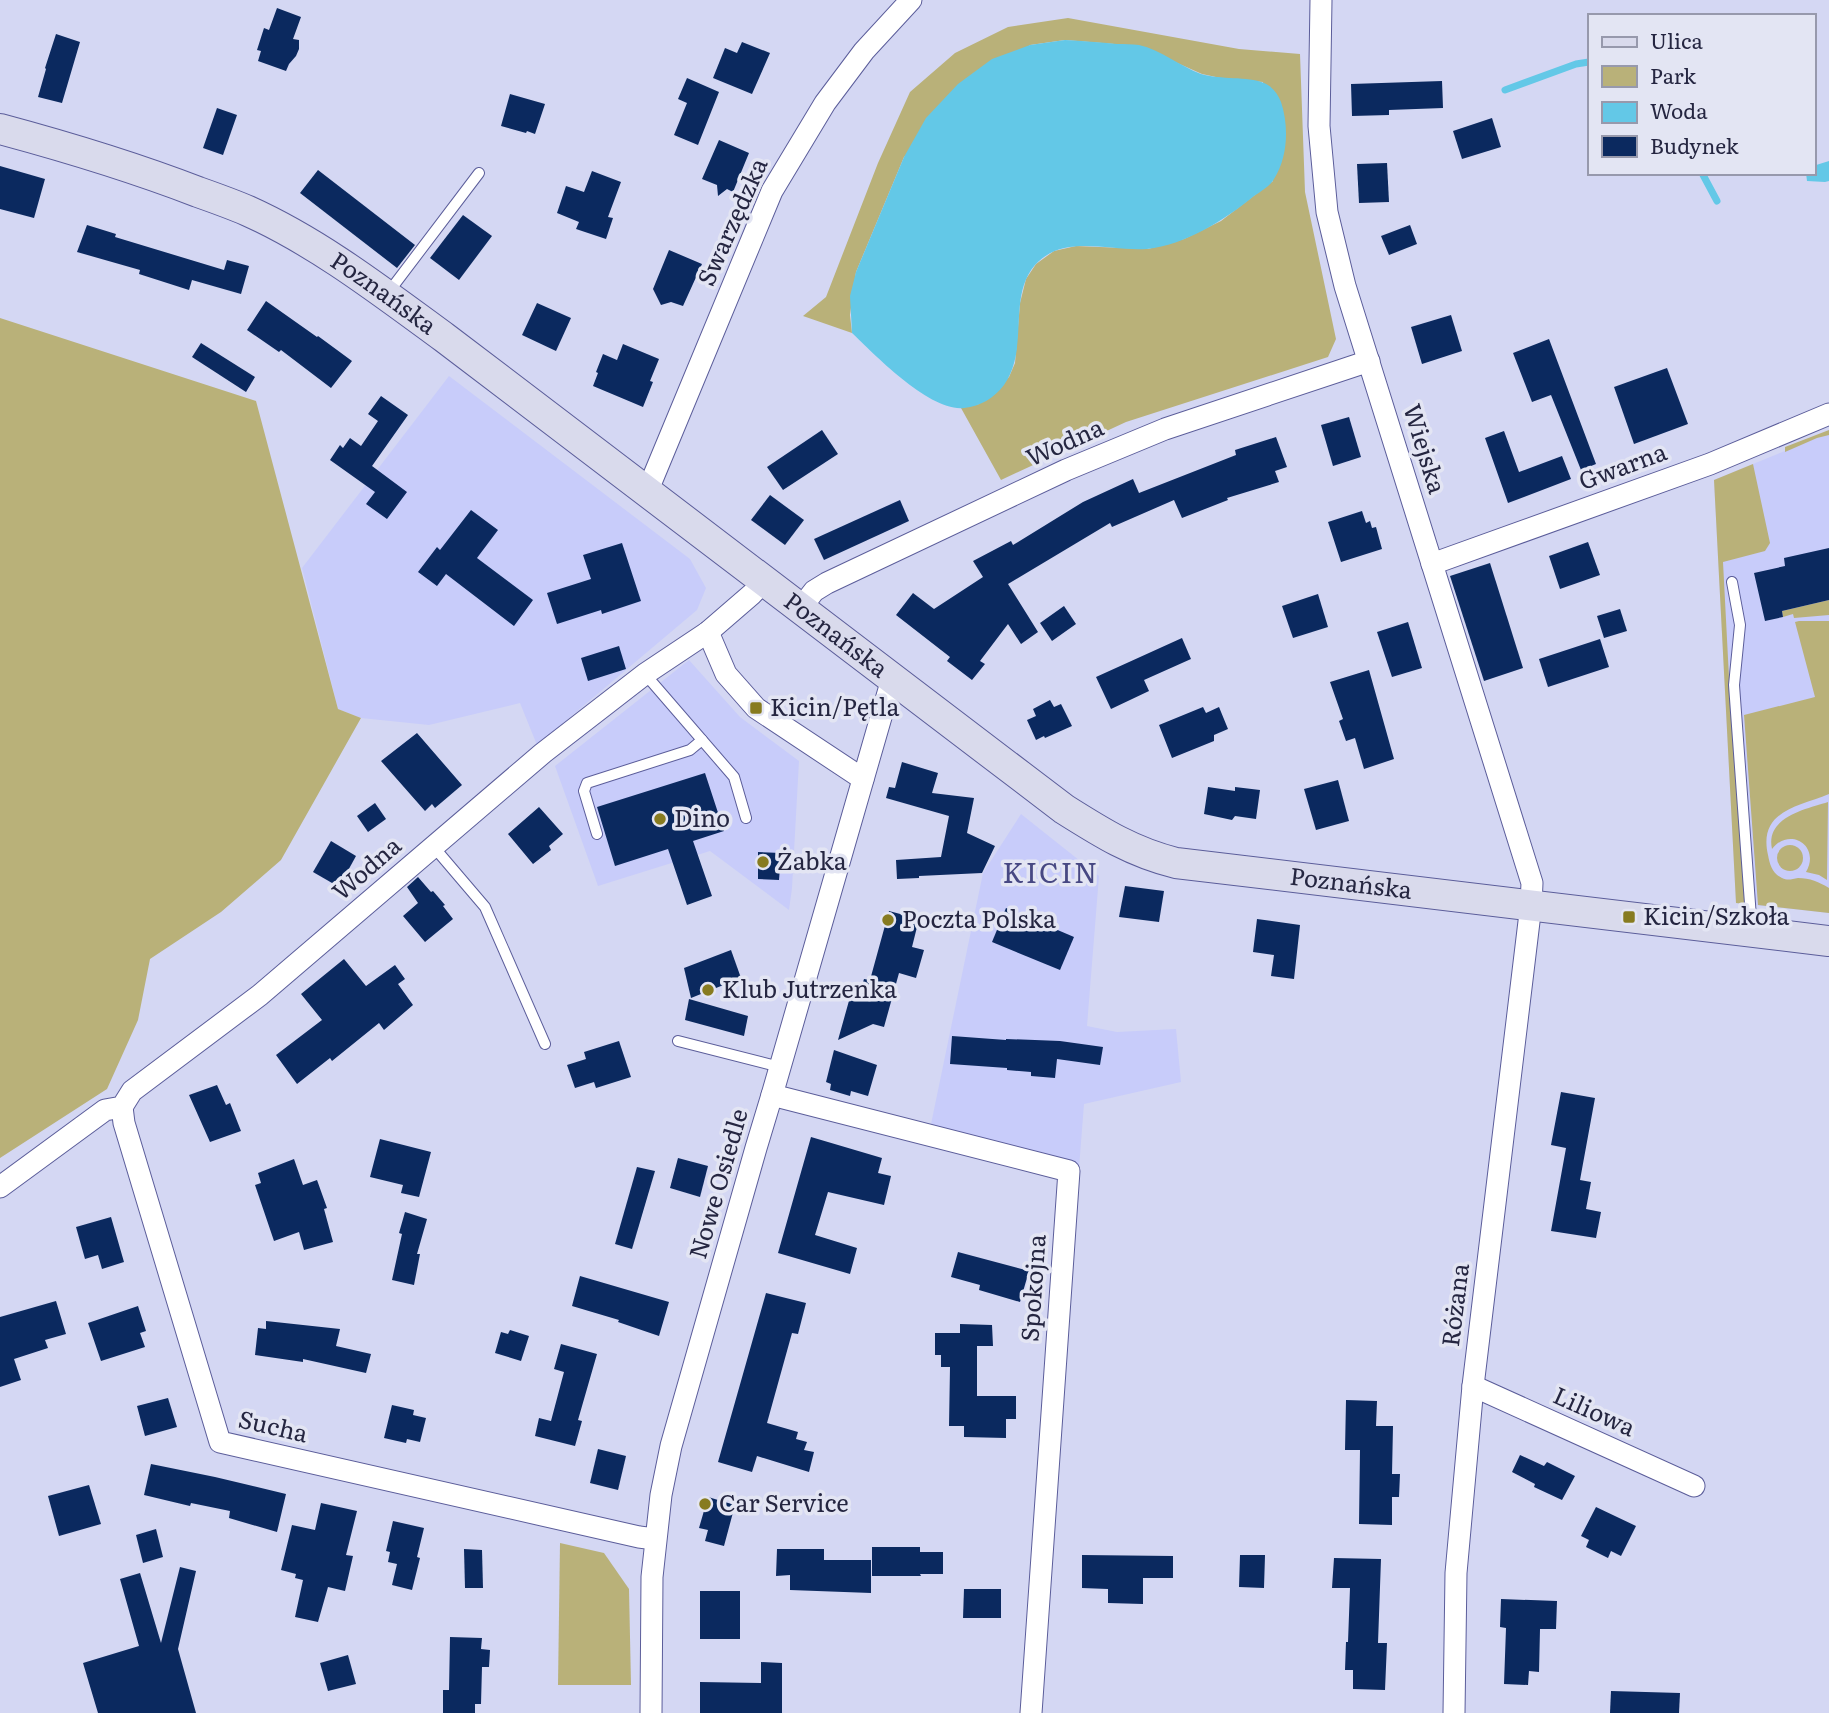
<svg xmlns="http://www.w3.org/2000/svg" width="1829" height="1713" viewBox="0 0 1829 1713" font-family="Literata,serif">
<rect width="100%" height="100%" fill="#d4d7f3"/>
<g fill="#c8ccfa">
<path d="M 449,376 L 690,559 L 706,588 L 697,610 L 537,745 L 520,703 L 429,725 L 361,718 L 338,709 L 302,568 Z"/>
<path d="M 1829,433 L 1829,913 L 1736,903 L 1714,480 Z"/>
<path d="M 689,660 L 740,717 L 799,761 L 792,888 L 789,910 L 710,851 L 598,886 L 555,766 Z"/>
<path d="M 1021,814 L 1099,876 L 1087,1026 L 1117,1032 L 1176,1029 L 1181,1082 L 1084,1104 L 1079,1168 L 930,1129 L 983,873 Z"/>
</g>
<g fill="#b9b179">
<path d="M 1068,18 L 1239,49 L 1300,54 L 1305,192 L 1336,339 L 1328,357 L 1126,422 L 1001,480 L 961,408 L 979,404 L 1009,377 L 1015,363 L 1020,303 L 1026,279 L 1036,264 L 1054,251 L 1076,246 L 1148,249 L 1184,239 L 1221,221 L 1273,181 L 1263,82 L 1225,79 L 1202,74 L 1139,46 L 1065,40 L 1030,45 L 904,157 L 856,272 L 850,315 L 852,333 L 803,316 L 826,297 L 878,163 L 910,92 L 955,53 L 1008,27 Z"/>
<path d="M 0,318 L 256,401 L 338,709 L 361,718 L 281,860 L 221,912 L 150,959 L 138,1020 L 107,1089 L 0,1158 Z"/>
<path d="M 1829,430 L 1829,435 L 1817,438 L 1785,452 L 1785,447 Z"/>
<path d="M 1753,464 L 1770,543 L 1765,551 L 1723,562 L 1731,716 L 1744,891 L 1744,904 L 1736,903 L 1714,480 Z"/>
<path d="M 1829,600 L 1829,615 L 1794,618 L 1793,614 L 1783,617 L 1782,611 Z"/>
<path d="M 1799,621 L 1829,621 L 1829,794 C 1797,807 1758,811 1768,855 C 1770,865 1772,873 1782,878 C 1788,881 1792,879 1798,878 C 1810,878 1819,882 1829,888 L 1829,913 L 1758,905 L 1744,715 L 1815,697 L 1795,622 Z"/>
<path d="M 1828,802 L 1827,880 L 1819,875 L 1806,872 C 1821,846 1790,826 1772,849 C 1765,817 1806,809 1828,802 Z"/>
<circle cx="1790" cy="858" r="13"/>
<path d="M 560,1543 L 604,1553 L 629,1589 L 631,1685 L 558,1685 Z"/>
</g>
<g fill="#63c8e7">
<path d="M 1065,40 C 1082,41 1100,42 1117,44 C 1124,44 1132,44 1139,45 C 1161,50 1180,66 1201,74 C 1221,80 1247,76 1264,83 C 1272,86 1278,94 1281,102 C 1289,126 1288,157 1274,179 C 1270,186 1261,191 1254,196 C 1225,220 1185,245 1147,249 C 1110,252 1064,233 1035,265 C 1007,297 1030,348 1004,385 C 994,398 981,406 964,408 C 930,412 875,355 852,333 L 850,296 L 856,272 L 904,157 L 926,118 L 958,84 L 992,59 L 1030,45 Z"/>
<path d="M 1829,161 L 1829,181 L 1825,182 L 1807,181 L 1806,173 L 1813,173 L 1813,166 Z"/>
</g>
<g fill="none" stroke-linecap="round" stroke-linejoin="round">
<g stroke="#63c8e7" stroke-width="7">
<path d="M 1505,90 L 1576,64 L 1589,62"/>
<path d="M 1702,173 L 1717,201"/>
</g>
</g>
<g fill="#0b295f">
<path d="M 277,8 L 301,17 L 293,39 L 299,40 L 299,49 L 296,56 L 289,64 L 286,71 L 258,61 L 261,51 L 257,50 L 264,28 L 269,30 Z"/>
<path d="M 56,34 L 80,42 L 62,103 L 38,97 L 46,69 L 45,68 Z"/>
<path d="M 742,42 L 770,53 L 752,94 L 713,78 L 725,48 L 737,53 Z"/>
<path d="M 687,78 L 719,92 L 698,145 L 674,135 L 687,103 L 678,99 Z"/>
<path d="M 1442,81 L 1443,108 L 1389,110 L 1389,115 L 1352,116 L 1351,84 Z"/>
<path d="M 510,94 L 545,104 L 535,134 L 527,131 L 526,133 L 501,126 Z"/>
<path d="M 217,108 L 237,115 L 223,155 L 203,148 Z"/>
<path d="M 1492,118 L 1501,147 L 1462,159 L 1453,131 Z"/>
<path d="M 719,140 L 749,153 L 733,192 L 727,189 L 718,196 L 717,185 L 702,179 Z"/>
<path d="M 1387,163 L 1389,202 L 1359,203 L 1357,164 Z"/>
<path d="M 0,166 L 45,179 L 34,218 L 0,209 Z"/>
<path d="M 318,170 L 415,245 L 397,268 L 300,193 Z"/>
<path d="M 592,171 L 621,182 L 608,217 L 613,218 L 606,239 L 576,229 L 579,222 L 557,213 L 566,186 L 584,192 Z"/>
<path d="M 463,215 L 492,236 L 459,280 L 430,258 Z"/>
<path d="M 87,225 L 116,234 L 115,237 L 224,270 L 227,260 L 249,266 L 241,294 L 192,280 L 189,290 L 139,274 L 140,270 L 77,252 Z"/>
<path d="M 1410,225 L 1417,244 L 1389,255 L 1381,236 Z"/>
<path d="M 669,250 L 702,264 L 683,306 L 671,302 L 661,305 L 653,289 Z"/>
<path d="M 266,301 L 317,337 L 318,336 L 352,361 L 331,388 L 281,350 L 279,352 L 247,330 Z"/>
<path d="M 537,303 L 571,318 L 556,351 L 522,335 Z"/>
<path d="M 1451,315 L 1462,351 L 1422,364 L 1411,327 Z"/>
<path d="M 1549,339 L 1596,464 L 1581,470 L 1551,395 L 1532,402 L 1513,353 Z"/>
<path d="M 201,343 L 255,377 L 246,392 L 192,357 Z"/>
<path d="M 623,344 L 659,359 L 650,381 L 653,382 L 643,407 L 593,386 L 598,373 L 596,372 L 603,354 L 617,360 Z"/>
<path d="M 1667,368 L 1688,424 L 1634,444 L 1614,387 Z"/>
<path d="M 381,396 L 408,415 L 372,466 L 407,492 L 387,519 L 366,504 L 375,492 L 330,460 L 340,445 L 343,448 L 350,438 L 361,446 L 378,421 L 368,414 Z"/>
<path d="M 1349,417 L 1361,457 L 1333,466 L 1321,425 Z"/>
<path d="M 822,430 L 838,454 L 783,490 L 767,467 Z"/>
<path d="M 1504,431 L 1519,472 L 1562,456 L 1571,479 L 1508,503 L 1485,438 Z"/>
<path d="M 1276,437 L 1287,467 L 1275,471 L 1279,482 L 1227,498 L 1228,500 L 1182,518 L 1174,500 L 1112,527 L 1110,523 L 1008,584 L 1038,632 L 1021,644 L 1008,624 L 980,661 L 985,664 L 972,680 L 947,661 L 950,657 L 896,615 L 913,593 L 934,609 L 983,577 L 973,561 L 1011,541 L 1013,545 L 1083,502 L 1133,479 L 1139,493 L 1236,455 L 1235,450 Z"/>
<path d="M 770,495 L 804,520 L 785,545 L 751,520 Z"/>
<path d="M 900,500 L 909,521 L 824,560 L 814,539 Z"/>
<path d="M 471,510 L 498,530 L 477,558 L 533,600 L 514,626 L 446,574 L 437,586 L 418,572 L 437,547 L 440,550 Z"/>
<path d="M 1362,511 L 1366,523 L 1370,521 L 1372,528 L 1376,527 L 1382,549 L 1341,562 L 1328,522 Z"/>
<path d="M 1588,542 L 1600,575 L 1560,589 L 1549,556 Z"/>
<path d="M 622,543 L 641,601 L 602,614 L 601,610 L 557,624 L 547,593 L 591,579 L 583,555 Z"/>
<path d="M 1829,548 L 1829,600 L 1782,611 L 1783,617 L 1765,621 L 1754,573 L 1785,566 L 1784,558 Z"/>
<path d="M 1490,563 L 1523,668 L 1484,681 L 1450,576 Z"/>
<path d="M 1318,594 L 1328,627 L 1293,638 L 1282,606 Z"/>
<path d="M 1064,606 L 1076,624 L 1052,641 L 1040,623 Z"/>
<path d="M 1620,609 L 1627,631 L 1604,638 L 1597,616 Z"/>
<path d="M 1408,622 L 1422,668 L 1392,677 L 1377,632 Z"/>
<path d="M 1182,638 L 1191,659 L 1144,680 L 1149,691 L 1111,709 L 1096,677 Z"/>
<path d="M 1600,639 L 1609,667 L 1548,687 L 1539,659 Z"/>
<path d="M 619,646 L 626,669 L 588,681 L 581,658 Z"/>
<path d="M 1369,670 L 1394,759 L 1364,769 L 1355,738 L 1346,741 L 1339,721 L 1343,719 L 1330,682 Z"/>
<path d="M 1050,700 L 1054,707 L 1061,704 L 1072,726 L 1045,738 L 1044,736 L 1036,740 L 1027,720 L 1036,716 L 1033,709 Z"/>
<path d="M 1203,707 L 1206,713 L 1219,707 L 1228,729 L 1214,735 L 1214,741 L 1172,758 L 1159,725 Z"/>
<path d="M 417,733 L 462,785 L 435,808 L 432,804 L 425,811 L 381,761 Z"/>
<path d="M 902,762 L 938,773 L 932,793 L 974,798 L 967,833 L 995,846 L 982,873 L 919,876 L 919,878 L 897,879 L 896,860 L 941,857 L 949,816 L 886,798 L 889,787 L 895,788 Z"/>
<path d="M 705,773 L 724,831 L 693,841 L 712,896 L 687,905 L 668,849 L 615,866 L 597,807 Z"/>
<path d="M 1338,780 L 1349,821 L 1316,830 L 1304,789 Z"/>
<path d="M 1208,787 L 1235,791 L 1235,787 L 1260,790 L 1256,819 L 1235,816 L 1232,820 L 1204,814 Z"/>
<path d="M 375,803 L 386,819 L 368,832 L 357,816 Z"/>
<path d="M 539,807 L 563,834 L 549,846 L 551,850 L 533,864 L 508,834 Z"/>
<path d="M 331,841 L 356,856 L 339,887 L 313,872 Z"/>
<path d="M 758,852 L 781,853 L 779,880 L 758,879 Z"/>
<path d="M 418,877 L 431,892 L 433,891 L 445,905 L 443,906 L 453,919 L 425,942 L 403,916 L 418,903 L 407,887 Z"/>
<path d="M 1125,886 L 1164,891 L 1159,922 L 1119,917 Z"/>
<path d="M 1006,908 L 1074,937 L 1060,970 L 992,942 Z"/>
<path d="M 889,911 L 919,919 L 912,947 L 924,950 L 916,978 L 899,973 L 884,1027 L 873,1024 L 838,1040 L 852,990 L 860,992 L 864,979 L 870,980 Z"/>
<path d="M 1257,919 L 1300,925 L 1294,979 L 1271,976 L 1274,955 L 1253,952 Z"/>
<path d="M 731,950 L 741,978 L 691,998 L 684,968 Z"/>
<path d="M 344,959 L 366,986 L 395,965 L 405,979 L 398,984 L 413,1005 L 384,1030 L 379,1023 L 332,1061 L 330,1058 L 297,1084 L 276,1055 L 322,1020 L 301,994 Z"/>
<path d="M 689,999 L 748,1016 L 744,1036 L 685,1020 Z"/>
<path d="M 952,1036 L 1006,1040 L 1006,1039 L 1060,1041 L 1103,1047 L 1100,1065 L 1057,1059 L 1055,1078 L 1031,1076 L 1031,1072 L 1007,1070 L 1007,1068 L 950,1064 Z"/>
<path d="M 619,1041 L 631,1077 L 596,1088 L 594,1082 L 575,1088 L 567,1065 L 586,1059 L 584,1052 Z"/>
<path d="M 834,1050 L 877,1065 L 868,1096 L 851,1091 L 850,1096 L 830,1090 L 831,1084 L 826,1082 Z"/>
<path d="M 217,1085 L 226,1105 L 230,1103 L 241,1131 L 210,1142 L 189,1095 Z"/>
<path d="M 1561,1092 L 1595,1098 L 1580,1180 L 1591,1182 L 1586,1209 L 1601,1212 L 1596,1238 L 1551,1231 L 1566,1148 L 1551,1145 Z"/>
<path d="M 811,1137 L 882,1158 L 878,1173 L 891,1176 L 884,1205 L 828,1192 L 815,1235 L 857,1248 L 850,1274 L 778,1253 Z"/>
<path d="M 380,1139 L 431,1152 L 419,1197 L 401,1193 L 403,1185 L 370,1177 Z"/>
<path d="M 678,1158 L 708,1166 L 700,1197 L 670,1188 Z"/>
<path d="M 294,1159 L 303,1185 L 317,1180 L 327,1208 L 324,1209 L 333,1242 L 304,1250 L 299,1232 L 274,1241 L 255,1185 L 261,1183 L 258,1173 Z"/>
<path d="M 637,1167 L 655,1171 L 632,1249 L 615,1244 Z"/>
<path d="M 405,1212 L 427,1219 L 417,1254 L 420,1254 L 414,1285 L 392,1280 L 402,1234 L 399,1233 Z"/>
<path d="M 111,1217 L 124,1262 L 102,1269 L 98,1255 L 85,1259 L 76,1227 Z"/>
<path d="M 958,1252 L 1029,1271 L 1020,1302 L 979,1290 L 980,1285 L 951,1277 Z"/>
<path d="M 580,1276 L 669,1302 L 659,1336 L 618,1322 L 619,1320 L 572,1306 Z"/>
<path d="M 766,1293 L 806,1303 L 798,1334 L 792,1333 L 767,1423 L 798,1432 L 796,1439 L 807,1442 L 804,1450 L 814,1452 L 809,1472 L 757,1456 L 752,1472 L 718,1462 Z"/>
<path d="M 56,1301 L 66,1334 L 45,1340 L 48,1348 L 14,1359 L 21,1380 L 0,1387 L 0,1317 Z"/>
<path d="M 138,1306 L 146,1331 L 140,1333 L 145,1347 L 101,1361 L 88,1323 Z"/>
<path d="M 266,1321 L 340,1329 L 336,1346 L 371,1354 L 366,1373 L 303,1359 L 303,1362 L 255,1355 L 258,1328 L 266,1329 Z"/>
<path d="M 960,1324 L 992,1325 L 993,1346 L 977,1346 L 977,1396 L 1016,1396 L 1016,1419 L 1006,1419 L 1006,1438 L 964,1437 L 964,1426 L 949,1426 L 950,1367 L 941,1367 L 941,1355 L 935,1355 L 935,1333 L 960,1333 Z"/>
<path d="M 510,1330 L 529,1336 L 521,1361 L 495,1353 L 501,1332 L 508,1334 Z"/>
<path d="M 561,1344 L 597,1354 L 578,1420 L 582,1421 L 575,1446 L 535,1436 L 539,1418 L 551,1421 L 564,1372 L 554,1369 Z"/>
<path d="M 168,1398 L 177,1427 L 145,1436 L 137,1406 Z"/>
<path d="M 1346,1400 L 1377,1401 L 1376,1426 L 1393,1426 L 1392,1474 L 1400,1474 L 1399,1497 L 1392,1497 L 1392,1525 L 1359,1524 L 1360,1450 L 1345,1450 Z"/>
<path d="M 392,1405 L 414,1410 L 413,1415 L 426,1418 L 420,1442 L 407,1439 L 406,1443 L 384,1438 Z"/>
<path d="M 598,1449 L 626,1456 L 618,1490 L 590,1483 Z"/>
<path d="M 1520,1455 L 1544,1466 L 1547,1462 L 1575,1476 L 1562,1500 L 1534,1487 L 1535,1484 L 1512,1472 Z"/>
<path d="M 151,1464 L 215,1477 L 286,1494 L 277,1532 L 229,1518 L 230,1511 L 191,1503 L 190,1506 L 144,1495 Z"/>
<path d="M 89,1485 L 101,1524 L 59,1536 L 48,1496 Z"/>
<path d="M 708,1497 L 735,1505 L 724,1546 L 705,1541 L 708,1530 L 699,1528 Z"/>
<path d="M 321,1503 L 357,1511 L 346,1555 L 353,1556 L 345,1591 L 328,1587 L 318,1622 L 295,1617 L 303,1580 L 295,1578 L 296,1574 L 281,1570 L 292,1525 L 315,1530 Z"/>
<path d="M 1596,1507 L 1636,1526 L 1621,1556 L 1611,1551 L 1608,1558 L 1586,1547 L 1589,1540 L 1581,1536 Z"/>
<path d="M 393,1521 L 424,1528 L 417,1557 L 420,1558 L 412,1590 L 392,1585 L 397,1564 L 388,1562 L 390,1552 L 386,1551 Z"/>
<path d="M 156,1529 L 163,1557 L 143,1563 L 136,1535 Z"/>
<path d="M 872,1547 L 920,1547 L 920,1552 L 943,1552 L 943,1574 L 920,1574 L 921,1576 L 872,1576 Z"/>
<path d="M 464,1549 L 482,1550 L 483,1588 L 465,1588 Z"/>
<path d="M 777,1549 L 824,1549 L 824,1560 L 871,1560 L 871,1593 L 790,1590 L 790,1575 L 776,1576 Z"/>
<path d="M 1082,1555 L 1173,1556 L 1173,1578 L 1143,1578 L 1143,1604 L 1108,1603 L 1108,1589 L 1082,1588 Z"/>
<path d="M 1240,1555 L 1265,1555 L 1264,1588 L 1239,1587 Z"/>
<path d="M 1334,1558 L 1381,1559 L 1378,1643 L 1387,1643 L 1385,1690 L 1353,1689 L 1353,1670 L 1345,1670 L 1346,1642 L 1348,1642 L 1350,1588 L 1332,1588 Z"/>
<path d="M 180,1567 L 196,1571 L 178,1649 L 196,1713 L 98,1713 L 83,1663 L 139,1646 L 120,1579 L 140,1573 L 161,1643 Z"/>
<path d="M 964,1589 L 1001,1589 L 1001,1618 L 963,1618 Z"/>
<rect x="700" y="1591" width="40" height="48"/>
<path d="M 1501,1599 L 1557,1601 L 1556,1629 L 1540,1629 L 1539,1672 L 1529,1671 L 1528,1685 L 1504,1684 L 1506,1628 L 1500,1627 Z"/>
<path d="M 450,1637 L 482,1638 L 481,1649 L 490,1650 L 489,1667 L 482,1667 L 481,1704 L 475,1704 L 475,1713 L 443,1713 L 443,1690 L 449,1690 Z"/>
<path d="M 348,1655 L 356,1684 L 328,1691 L 320,1663 Z"/>
<path d="M 761,1662 L 782,1663 L 782,1713 L 700,1713 L 700,1682 L 761,1683 Z"/>
<path d="M 1611,1691 L 1680,1693 L 1679,1713 L 1610,1713 Z"/>
</g>
<g fill="none" stroke-linecap="round" stroke-linejoin="round">
<g stroke="#5b5d9a" stroke-width="12">
<g id="lane">
<path d="M 388,293 L 479,173"/>
<path d="M 1732,582 L 1740,625 L 1734,685 L 1752,931"/>
<path d="M 645,674 L 734,777 L 746,818"/>
<path d="M 597,834 L 584,791 L 587,783 L 690,750 L 702,740"/>
<path d="M 433,846 L 485,907 L 545,1044"/>
<path d="M 678,1041 L 780,1067"/>
</g>
</g>
<g stroke="#5b5d9a" stroke-width="23">
<g id="street">
<path d="M 1321,0 L 1319,126 L 1327,212 L 1345,286 L 1532,883 L 1531,905 L 1473,1386 L 1456,1573 L 1454,1713"/>
<path d="M 647,492 L 772,191 L 825,103 L 864,51 L 911,0"/>
<path d="M 1432,564 L 1710,464 L 1829,414"/>
<path d="M 800,609 L 814,591 L 827,583 L 1066,470 L 1165,429 L 1369,361"/>
<path d="M 708,632 L 726,674 L 756,708 L 863,779"/>
<path d="M 772,1095 L 1069,1171 L 1031,1713"/>
<path d="M 122,1107 L 124,1123 L 220,1442 L 639,1537 L 655,1539"/>
<path d="M 0,1187 L 105,1110 L 122,1107 L 132,1091 L 260,995 L 543,753 L 645,674 L 708,632 L 752,594 L 764,581"/>
<path d="M 1473,1386 L 1694,1486"/>
<path d="M 651,1713 L 652,1577 L 661,1495 L 671,1446 L 756,1148 L 772,1095 L 892,679"/>
</g>
</g>
<g stroke="#5b5d9a" stroke-width="32">
<g id="secondary">
<path id="s1" d="M 0,129 C 67,147 133,167 198,192 C 215,198 232,204 248,211 C 319,243 382,292 445,338 L 1064,809 C 1102,833 1132,852 1176,863 L 1829,941"/>
</g>
</g>
<use href="#lane" stroke="#fff" stroke-width="10"/>
<use href="#street" stroke="#fff" stroke-width="21"/>
<use href="#secondary" stroke="#d9daec" stroke-width="30"/>
</g>
<g fill="#877b20" stroke="#e3e5f3" stroke-width="2.5">
<rect x="749" y="701" width="14" height="14" rx="3.5"/>
<circle cx="660" cy="819" r="7"/>
<circle cx="763" cy="862" r="7"/>
<rect x="1622" y="910" width="14" height="14" rx="3.5"/>
<circle cx="888" cy="920" r="7"/>
<circle cx="708" cy="990" r="7"/>
<circle cx="705" cy="1504" r="7"/>
</g>
<g text-anchor="middle" stroke-width="7" stroke-linejoin="round" paint-order="stroke">
<g font-size="24" fill="#252641" stroke="#e3e5f3">
<text transform="translate(733 222) rotate(-66)" y="8">Swarzędzka</text>
<text dy="8" stroke="none"><textPath href="#s1" startOffset="420">Poznańska</textPath></text>
<text transform="translate(1065 443) rotate(-24)" y="8">Wodna</text>
<text transform="translate(1424 449) rotate(73)" y="8">Wiejska</text>
<text transform="translate(1623 467) rotate(-20)" y="8">Gwarna</text>
<text dy="8" stroke="none"><textPath href="#s1" startOffset="987">Poznańska</textPath></text>
<text transform="translate(367 869) rotate(-41)" y="8">Wodna</text>
<text dy="8" stroke="none"><textPath href="#s1" startOffset="1575">Poznańska</textPath></text>
<text transform="translate(719 1184) rotate(-74)" y="8">Nowe Osiedle</text>
<text transform="translate(1034 1288) rotate(-86)" y="8">Spokojna</text>
<text transform="translate(1456 1305) rotate(-83)" y="8">Różana</text>
<text transform="translate(1594 1412) rotate(24)" y="8">Liliowa</text>
<text transform="translate(273 1427) rotate(13)" y="8">Sucha</text>
</g>
<g font-size="24" fill="#252641" stroke="#e3e5f3" text-anchor="start">
<text x="770" y="716">Kicin/Pętla</text>
<text x="674" y="827">Dino</text>
<text x="777" y="870">Żabka</text>
<text x="1643" y="925">Kicin/Szkoła</text>
<text x="902" y="928">Poczta Polska</text>
<text x="722" y="998">Klub Jutrzenka</text>
<text x="719" y="1512">Car Service</text>
</g>
<g font-size="28" letter-spacing="2" fill="#474883" stroke="#e3e5f3">
<text x="1051" y="883">KICIN</text>
</g>
</g>
<rect x="1588" y="14" width="228" height="161" fill="#e3e5f3" stroke="#9799ac" stroke-width="2"/>
<rect x="1602" y="37" width="35" height="10" fill="#d9daec" stroke="#9799ac" stroke-width="2"/>
<text x="1650" y="49" font-size="21" fill="#252641">Ulica</text>
<rect x="1602" y="66" width="35" height="21" fill="#b9b179" stroke="#9799ac" stroke-width="2"/>
<text x="1650" y="84" font-size="21" fill="#252641">Park</text>
<rect x="1602" y="102" width="35" height="21" fill="#63c8e7" stroke="#9799ac" stroke-width="2"/>
<text x="1650" y="119" font-size="21" fill="#252641">Woda</text>
<rect x="1602" y="136" width="35" height="21" fill="#0b295f" stroke="#9799ac" stroke-width="2"/>
<text x="1650" y="154" font-size="21" fill="#252641">Budynek</text>
</svg>
